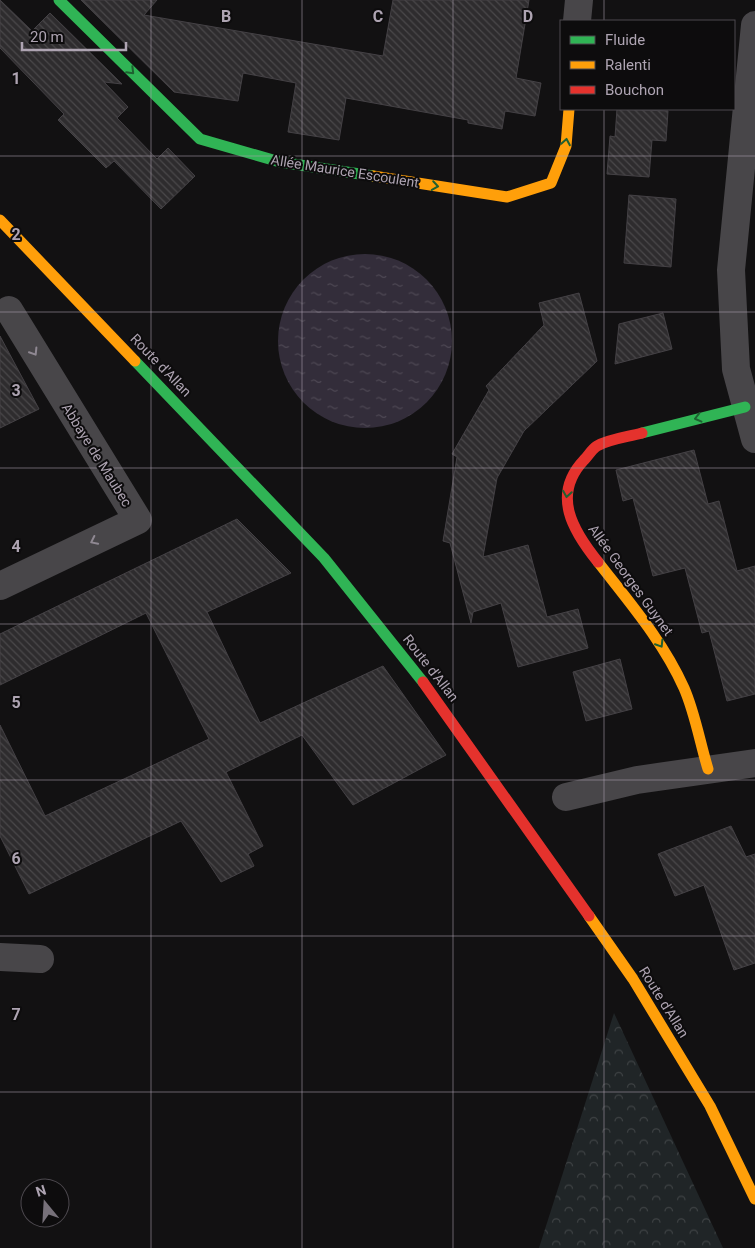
<svg xmlns="http://www.w3.org/2000/svg" width="755" height="1248" viewBox="0 0 755 1248" font-family="Roboto,sans-serif">
<defs>
<pattern id="forest-crowns" width="20" height="18" patternUnits="userSpaceOnUse" patternTransform="scale(1.25)"><rect width="20" height="18" fill="#202527"/><path d="M2 6a3 3 0 1 1 6 0M12 15a3 3 0 1 1 6 0" fill="none" stroke="#3e4244"/></pattern>
<pattern id="water-ripples" width="26" height="14" patternUnits="userSpaceOnUse" patternTransform="scale(1.25)"><rect width="26" height="14" fill="#332d3a"/><path d="M2 4q2-2 4 0t4 0M15 11q2-2 4 0t4 0" fill="none" stroke="#4e4854"/></pattern>
<pattern id="building-back-hatch" width="6" height="6" patternUnits="userSpaceOnUse" patternTransform="scale(1.25)"><rect width="6" height="6" fill="#2e2c2e"/><path d="M-1 5l2 2M0 0l6 6M5-1l2 2" fill="none" stroke="#4a484a"/></pattern>
</defs>
<rect width="100%" height="100%" fill="#121112"/>
<path fill="url(#forest-crowns)" d="M 614,1013 L 723,1248 L 539,1248 Z"/>
<circle fill="url(#water-ripples)" cx="365" cy="341" r="87"/>
<g fill="url(#building-back-hatch)" stroke="#444145">
<path d="M 0,0 L 32,31 L 50,13 L 122,84 L 104,82 L 128,107 L 117,118 L 157,159 L 168,148 L 195,176 L 161,209 L 114,161 L 106,168 L 58,120 L 64,114 L 0,48 Z"/>
<path d="M 81,0 L 157,0 L 144,15 L 383,56 L 393,0 L 529,0 L 516,78 L 541,83 L 535,116 L 505,111 L 502,129 L 468,123 L 468,120 L 346,98 L 339,140 L 288,132 L 296,83 L 243,73 L 238,101 L 174,92 Z"/>
<path d="M 617,109 L 668,111 L 666,141 L 652,140 L 649,177 L 607,174 L 610,136 L 615,137 Z"/>
<path d="M 629,195 L 676,199 L 671,267 L 624,263 Z"/>
<path d="M 579,293 L 597,361 L 524,431 L 497,478 L 483,557 L 528,545 L 547,617 L 578,609 L 588,648 L 518,667 L 501,603 L 473,612 L 471,623 L 450,543 L 443,541 L 457,457 L 452,454 L 489,390 L 486,386 L 544,325 L 539,303 Z"/>
<path d="M 663,313 L 672,349 L 615,364 L 619,324 Z"/>
<path d="M 0,336 L 39,409 L 0,428 Z"/>
<path d="M 694,450 L 708,504 L 719,501 L 737,571 L 755,566 L 755,694 L 727,701 L 709,631 L 702,633 L 685,568 L 653,576 L 633,498 L 623,501 L 616,470 Z"/>
<path d="M 237,519 L 291,573 L 207,612 L 260,723 L 383,666 L 446,755 L 353,805 L 302,735 L 226,772 L 263,846 L 248,854 L 254,866 L 221,882 L 181,821 L 29,894 L 0,836 L 0,725 L 45,816 L 209,739 L 146,613 L 0,685 L 0,634 Z"/>
<path d="M 620,659 L 632,709 L 586,721 L 573,672 Z"/>
<path d="M 731,826 L 746,857 L 755,854 L 755,963 L 734,970 L 704,885 L 675,896 L 658,854 Z"/>
</g>
<g fill="none" stroke-linecap="round" stroke-linejoin="round">
<g stroke="#484649" stroke-width="28">
<path d="M 577,21 L 579,0"/>
<path d="M 755,25 L 731,270 L 736,369 L 755,439"/>
<path d="M 0,586 L 138,520 L 9,310"/>
<path d="M 566,797 L 637,780 L 755,763"/>
<path d="M 0,957 L 40,959"/>
</g>
<g stroke="#30b455" stroke-width="11">
<path d="M 59,0 L 200,139 L 280,162 L 373,176"/>
<path d="M 135,361 L 324,558 L 423,682"/>
<path d="M 642,433 L 745,407"/>
</g>
<g stroke="#ff9f0a" stroke-width="11">
<path d="M 373,176 L 507,197 L 551,183 L 566,146 L 569,109"/>
<path d="M 0,220 L 135,361"/>
<path d="M 598,562 C 629,602 663,641 684,688 C 695,713 700,743 708,769"/>
<path d="M 589,916 L 633,979 L 710,1106 L 755,1199"/>
</g>
<g stroke="#e5322d" stroke-width="11">
<path d="M 598,562 C 573,531 551,495 584,460 C 588,456 592,449 597,446 C 609,439 628,437 642,433"/>
<path d="M 423,682 L 589,916"/>
</g>
</g>
<defs><path id="oneway-chevron" d="M-2-3.5L2.5 0L-2 3.5" fill="none" stroke-width="1.6" stroke-linecap="round" stroke-linejoin="round" transform="scale(1.25)"/></defs>
<g stroke="#1e6031">
<use href="#oneway-chevron" transform="translate(131 71) rotate(45)"/>
<use href="#oneway-chevron" transform="translate(566 142) rotate(-80)"/>
<use href="#oneway-chevron" transform="translate(435 186) rotate(9)"/>
<use href="#oneway-chevron" transform="translate(698 418) rotate(166)"/>
<use href="#oneway-chevron" transform="translate(567 494) rotate(99)"/>
<use href="#oneway-chevron" transform="translate(660 644) rotate(58)"/>
</g>
<g stroke="#8f8892">
<use href="#oneway-chevron" transform="translate(34 352) rotate(58)"/>
<use href="#oneway-chevron" transform="translate(94 541) rotate(154)"/>
</g>
<path fill="none" stroke="#aea4b2" stroke-width="1" stroke-opacity="0.55" d="M 151,0 L 151,1248M 302,0 L 302,1248M 453,0 L 453,1248M 604,0 L 604,21M 604,109 L 604,1248M 0,156 L 755,156M 0,312 L 755,312M 0,468 L 755,468M 0,624 L 755,624M 0,780 L 755,780M 0,936 L 755,936M 0,1092 L 755,1092"/>
<g text-anchor="middle" stroke-width="4" stroke-linejoin="round" paint-order="stroke">
<g font-size="14" fill="#aea4b2" stroke="#0d0c0d">
<text transform="translate(345 171) rotate(9)" y="5">Allée Maurice Escoulent</text>
<text transform="translate(161 365) rotate(46)" y="5">Route d'Allan</text>
<text transform="translate(97 455) rotate(58)" y="5">Abbaye de Maubec</text>
<text transform="translate(631 580) rotate(54)" y="5">Allée Georges Guynet</text>
<text transform="translate(431 668) rotate(52)" y="5">Route d'Allan</text>
<text transform="translate(664 1002) rotate(58)" y="5">Route d'Allan</text>
</g>
</g>
<g font-size="16" text-anchor="middle" font-weight="bold" fill="#aea4b2" stroke="#0d0c0d" stroke-width="4" stroke-linejoin="round" paint-order="stroke">
<text x="226" y="22">B</text>
<text x="378" y="22">C</text>
<text x="528" y="22">D</text>
<text x="16" y="84">1</text>
<text x="16" y="240">2</text>
<text x="16" y="396">3</text>
<text x="16" y="552">4</text>
<text x="16" y="708">5</text>
<text x="16" y="864">6</text>
<text x="16" y="1020">7</text>
</g>
<rect x="560" y="20" width="175" height="90" fill="#0d0c0d" stroke="#4d494f"/>
<rect x="570" y="36" width="25" height="8" fill="#30b455" stroke="#4d494f"/>
<text x="605" y="45" font-size="15" fill="#aea4b2">Fluide</text>
<rect x="570" y="61" width="25" height="8" fill="#ff9f0a" stroke="#4d494f"/>
<text x="605" y="70" font-size="15" fill="#aea4b2">Ralenti</text>
<rect x="570" y="86" width="25" height="8" fill="#e5322d" stroke="#4d494f"/>
<text x="605" y="95" font-size="15" fill="#aea4b2">Bouchon</text>
<g transform="translate(45 1203) rotate(342)"><circle r="24" fill="#0d0c0d" stroke="#4d494f"/>
<path d="M0-4L9 19L0 12L-9 19Z" fill="#77717a"/>
<text y="-8" font-size="14" font-weight="bold" text-anchor="middle" fill="#aea4b2">N</text>
</g>
<path d="M22 42v8h104v-8" fill="none" stroke="#aea4b2" stroke-width="2.5"/>
<text x="30" y="42" font-size="15" fill="#aea4b2" stroke="#0d0c0d" stroke-width="4" paint-order="stroke">20 m</text>
</svg>
